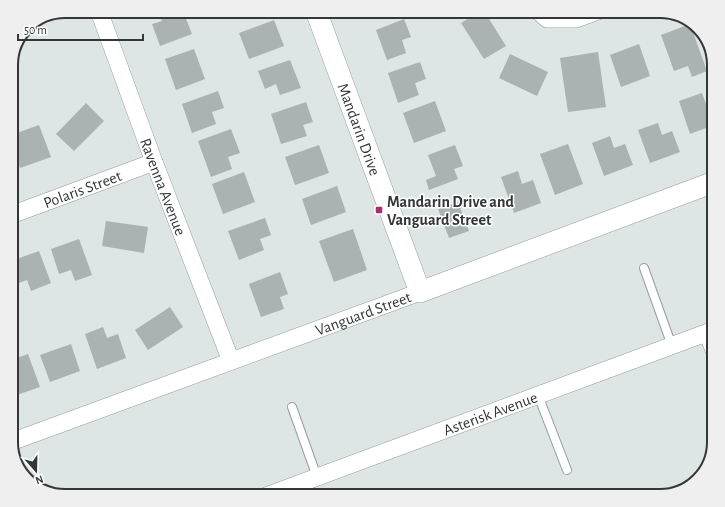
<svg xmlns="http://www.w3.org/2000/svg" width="725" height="507" viewBox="0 0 725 507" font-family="'Alegreya Sans',sans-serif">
<rect width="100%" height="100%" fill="#dde5e5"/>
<g fill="#aab2b2">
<path d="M 158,11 L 183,11 L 192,34 L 160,46 L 152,24 L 162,21 Z"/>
<path d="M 244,11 L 257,11 L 246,15 Z"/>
<path d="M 364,11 L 388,11 L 367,19 Z"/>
<path d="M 481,11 L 484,11 L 506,46 L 484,59 L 461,23 Z"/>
<path d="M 404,19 L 411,37 L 402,40 L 406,53 L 387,60 L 376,30 Z"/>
<path d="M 274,20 L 284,46 L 249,59 L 239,33 Z"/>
<path d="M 690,24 L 707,71 L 692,77 L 688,66 L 674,71 L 661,35 Z"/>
<path d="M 639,44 L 650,76 L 621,87 L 610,55 Z"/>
<path d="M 194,49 L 205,79 L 176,90 L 165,59 Z"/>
<path d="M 598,52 L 606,107 L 568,112 L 560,58 Z"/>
<path d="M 510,54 L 548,72 L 537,96 L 499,78 Z"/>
<path d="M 290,60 L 301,88 L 280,95 L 276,84 L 265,89 L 258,71 Z"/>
<path d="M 420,62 L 426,79 L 415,83 L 419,95 L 398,103 L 388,73 Z"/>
<path d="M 218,91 L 224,108 L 212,112 L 216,124 L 192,133 L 182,104 Z"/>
<path d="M 702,93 L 706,104 L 714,101 L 714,125 L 690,134 L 679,101 Z"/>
<path d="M 435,101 L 446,131 L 414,143 L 403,113 Z"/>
<path d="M 306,102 L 313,122 L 303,125 L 307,136 L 281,144 L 271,114 Z"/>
<path d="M 86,103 L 104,121 L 74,151 L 56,134 Z"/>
<path d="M 658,123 L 662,135 L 672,131 L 680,152 L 650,163 L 638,130 Z"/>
<path d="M 39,125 L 51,157 L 20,168 L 11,144 L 11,135 Z"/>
<path d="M 231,129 L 240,153 L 228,157 L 232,169 L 211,177 L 198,141 Z"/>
<path d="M 610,136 L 614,148 L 625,144 L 633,165 L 604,176 L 592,143 Z"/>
<path d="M 568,144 L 583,184 L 555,195 L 540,154 Z"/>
<path d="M 319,145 L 329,173 L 295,185 L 285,157 Z"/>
<path d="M 455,145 L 463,166 L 454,169 L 458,179 L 429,190 L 426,180 L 436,176 L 428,155 Z"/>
<path d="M 518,171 L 522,184 L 533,180 L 541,203 L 514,213 L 501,177 Z"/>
<path d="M 244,172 L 255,202 L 223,214 L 212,184 Z"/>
<path d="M 337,186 L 346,212 L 311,225 L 302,199 Z"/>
<path d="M 458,202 L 469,231 L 449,238 L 438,209 Z"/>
<path d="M 265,218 L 271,235 L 260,239 L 264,250 L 239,260 L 228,231 Z"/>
<path d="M 106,221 L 148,227 L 144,253 L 102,246 Z"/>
<path d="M 353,229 L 367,270 L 334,282 L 319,241 Z"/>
<path d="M 79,239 L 92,275 L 75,281 L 71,270 L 59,274 L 51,249 Z"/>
<path d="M 39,251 L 51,283 L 31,291 L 27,280 L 16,284 L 11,270 L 11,261 Z"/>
<path d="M 280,272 L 288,294 L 280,297 L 284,309 L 261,317 L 249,284 Z"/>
<path d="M 170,307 L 183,327 L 148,350 L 135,330 Z"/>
<path d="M 103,327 L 107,338 L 118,334 L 126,358 L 97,369 L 85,334 Z"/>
<path d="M 71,344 L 80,371 L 50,382 L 40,355 Z"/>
<path d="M 28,354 L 40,387 L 11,397 L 11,360 Z"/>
</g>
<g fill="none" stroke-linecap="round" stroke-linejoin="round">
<g stroke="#969d9e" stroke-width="10">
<g id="service">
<path d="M 644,268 L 672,346"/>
<path d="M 538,395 L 567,470"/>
<path d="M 292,407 L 317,477"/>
</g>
</g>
<g stroke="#969d9e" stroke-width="18">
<g id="minor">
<path id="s1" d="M 99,11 L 154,162 L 231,361"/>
<path d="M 538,11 L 547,19 L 576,19 L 598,11"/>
<path id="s2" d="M 11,215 L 154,162"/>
<path d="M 707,333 L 714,350"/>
<path id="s3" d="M 11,442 L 420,292"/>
<path id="s4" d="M 266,496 L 714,330"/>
</g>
</g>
<g stroke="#969d9e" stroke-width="22">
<g id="tertiary">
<path id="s5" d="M 316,11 L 420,292 L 714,182"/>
</g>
</g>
<use href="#service" stroke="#fff" stroke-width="8"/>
<use href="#minor" stroke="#fff" stroke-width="17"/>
<use href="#tertiary" stroke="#fff" stroke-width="21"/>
</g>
<rect fill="#af296f" stroke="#fff" stroke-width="1.5" x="375" y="206" width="8" height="8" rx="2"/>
<g text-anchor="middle" stroke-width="3" stroke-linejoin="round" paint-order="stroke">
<g font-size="16" fill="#343738" stroke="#fff">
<text dy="6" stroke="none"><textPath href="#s5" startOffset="126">Mandarin Drive</textPath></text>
<text dy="6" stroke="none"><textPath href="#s1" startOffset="187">Ravenna Avenue</textPath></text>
<text dy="6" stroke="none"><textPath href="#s2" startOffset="76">Polaris Street</textPath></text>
<text dy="6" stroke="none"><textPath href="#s3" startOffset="375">Vanguard Street</textPath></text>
<text dy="6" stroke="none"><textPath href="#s4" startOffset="239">Asterisk Avenue</textPath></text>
</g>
<g font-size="16" font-weight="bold" fill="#343738" stroke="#fff" text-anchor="start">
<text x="387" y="207">Mandarin Drive and<tspan x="387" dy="18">Vanguard Street</tspan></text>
</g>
</g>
<path d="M0 0H725V507H0ZM65 18H660A47 47 0 0 1 707 65V442A47 47 0 0 1 660 489H65A47 47 0 0 1 18 442V65A47 47 0 0 1 65 18Z" fill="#efefef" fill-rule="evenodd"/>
<path fill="none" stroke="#343738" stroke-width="2" d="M65 18H660A47 47 0 0 1 707 65V442A47 47 0 0 1 660 489H65A47 47 0 0 1 18 442V65A47 47 0 0 1 65 18Z"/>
<g transform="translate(36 471) rotate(160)" stroke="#ffffff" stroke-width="3" paint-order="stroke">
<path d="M0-3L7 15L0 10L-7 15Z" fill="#343738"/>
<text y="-6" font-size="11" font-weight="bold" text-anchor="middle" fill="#343738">N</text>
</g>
<path d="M18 34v6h125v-6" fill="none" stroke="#343738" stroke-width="2"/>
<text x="24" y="34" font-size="12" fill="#343738" stroke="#ffffff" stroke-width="3" paint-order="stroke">50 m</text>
</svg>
